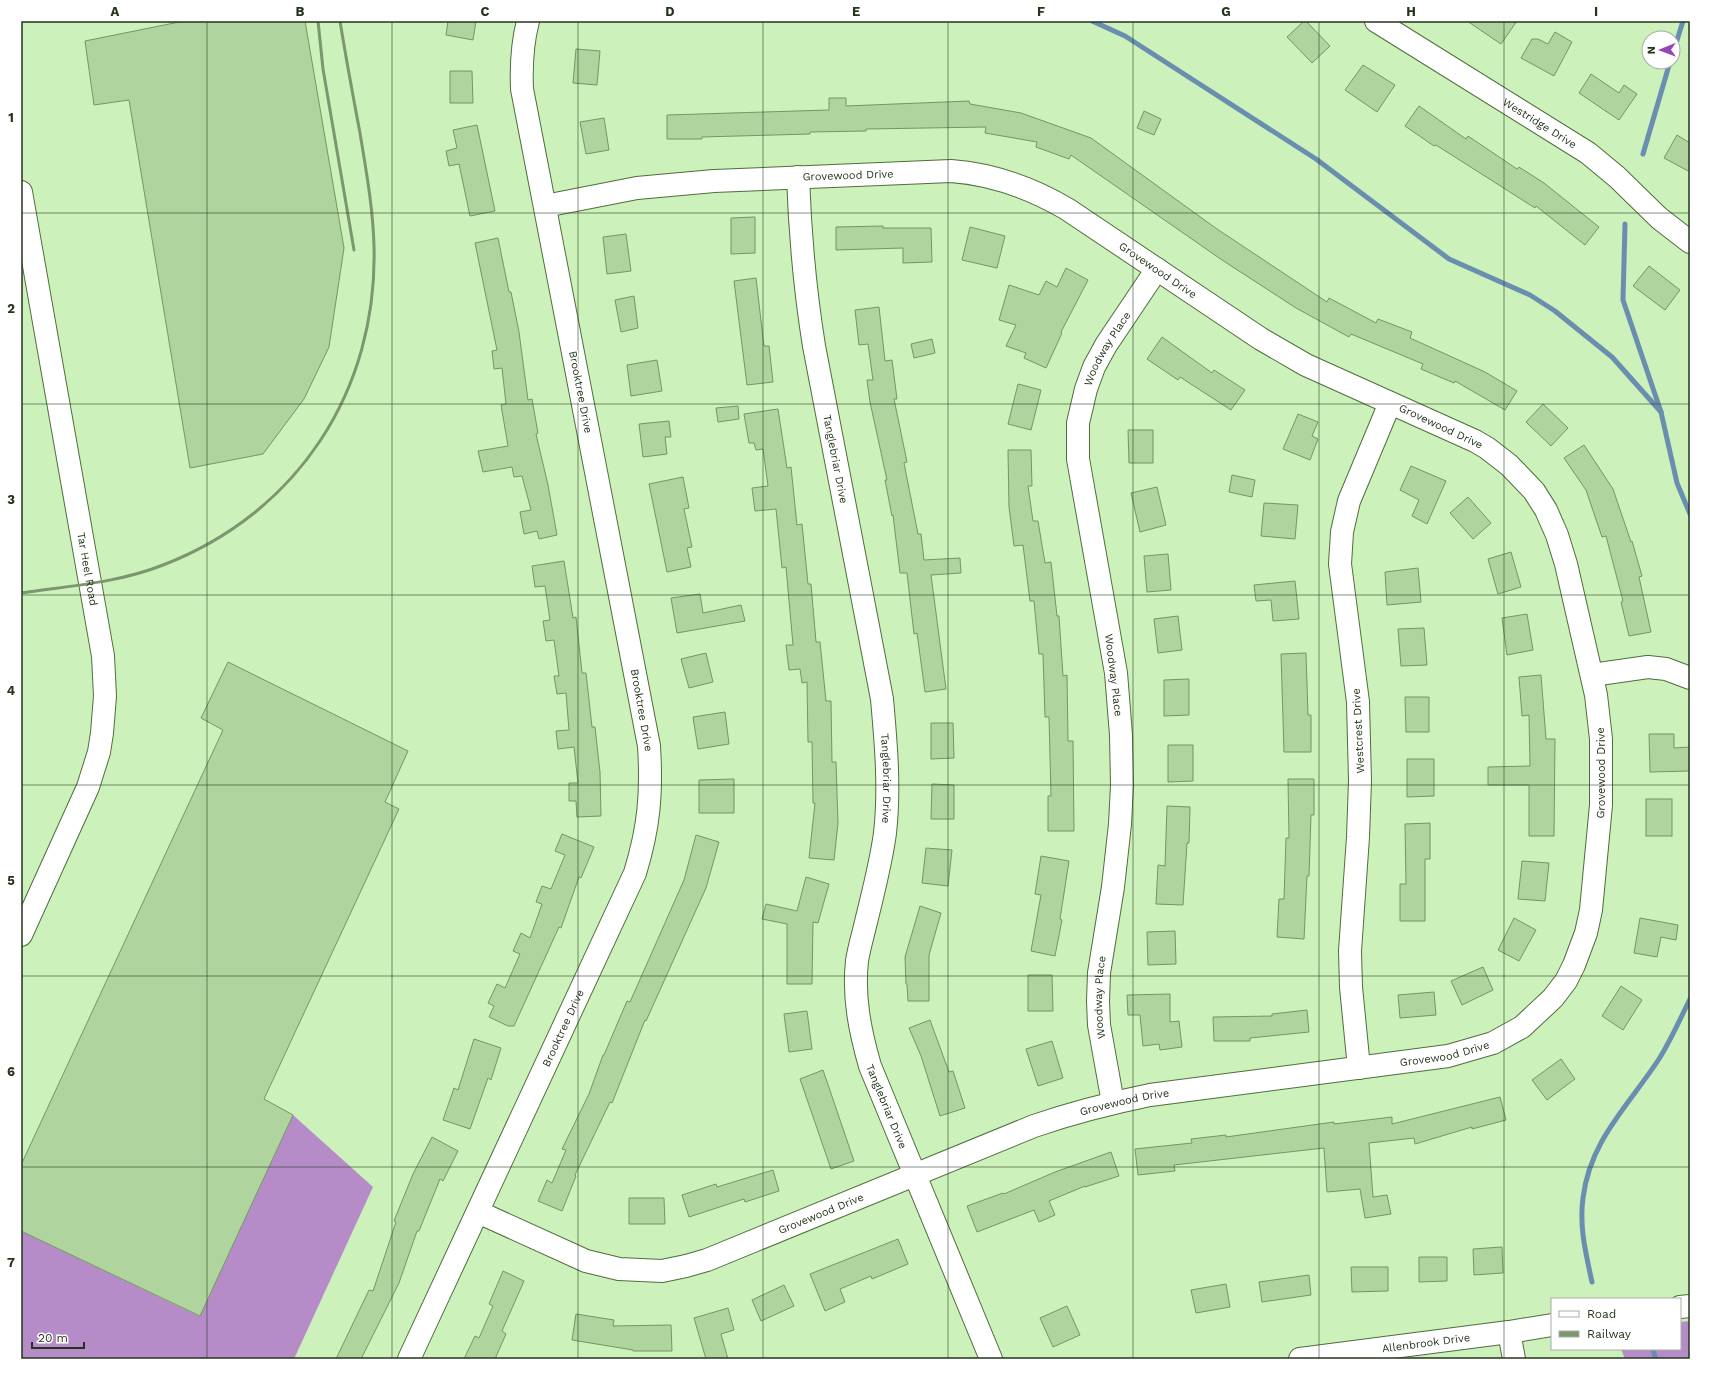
<svg xmlns="http://www.w3.org/2000/svg" width="1711" height="1380" viewBox="0 0 1711 1380" font-family="'Work Sans',sans-serif">
<rect width="100%" height="100%" fill="#ccf1ba"/>
<g fill="#b58cc8">
<path d="M 293,1115 L 373,1187 L 294,1359 L 21,1359 L 21,1231 L 199,1316 Z"/>
<path d="M 1690,1321 L 1690,1359 L 1625,1359 L 1621,1349 L 1680,1349 L 1680,1322 Z"/>
</g>
<g fill="none" stroke-linecap="round" stroke-linejoin="round">
<g stroke="#6a8eb0" stroke-width="5">
<path d="M 1092,21 L 1125,36 L 1316,159 L 1449,259 L 1530,295 L 1555,311 L 1612,357 L 1661,412"/>
<path d="M 1673,53 L 1683,21"/>
<path d="M 1643,154 L 1670,62"/>
<path d="M 1625,224 L 1623,300 L 1661,412 L 1677,483 L 1690,514"/>
<path d="M 1592,1282 C 1586,1254 1579,1227 1583,1198 C 1590,1140 1629,1105 1659,1059 C 1671,1040 1680,1019 1690,999"/>
<path d="M 1653,1351 L 1656,1359"/>
</g>
</g>
<g fill="#b0d49e" stroke="#759663">
<path d="M 184,21 L 305,21 L 344,248 L 329,347 L 304,399 L 263,454 L 190,468 L 129,100 L 94,105 L 85,41 Z"/>
<path d="M 448,21 L 476,21 L 473,40 L 446,35 Z"/>
<path d="M 1304,21 L 1306,21 L 1330,46 L 1312,63 L 1287,37 Z"/>
<path d="M 1467,21 L 1517,21 L 1501,44 Z"/>
<path d="M 1555,32 L 1572,42 L 1554,76 L 1521,58 L 1532,39 L 1538,39 L 1548,44 Z"/>
<path d="M 576,49 L 600,51 L 597,85 L 573,83 Z"/>
<path d="M 1363,65 L 1395,85 L 1377,112 L 1345,90 Z"/>
<path d="M 450,71 L 472,71 L 473,103 L 450,103 Z"/>
<path d="M 1591,74 L 1619,93 L 1624,85 L 1637,94 L 1619,120 L 1579,93 Z"/>
<path d="M 829,98 L 846,98 L 846,106 L 969,101 L 970,104 L 1021,113 L 1091,138 L 1217,229 L 1327,302 L 1329,298 L 1376,323 L 1378,319 L 1412,332 L 1410,338 L 1485,372 L 1517,391 L 1505,410 L 1455,381 L 1454,383 L 1421,369 L 1423,364 L 1351,334 L 1349,337 L 1296,308 L 1222,260 L 1071,155 L 1069,159 L 1036,147 L 1037,142 L 985,133 L 986,127 L 866,129 L 866,131 L 810,132 L 810,134 L 702,137 L 702,139 L 667,139 L 667,115 L 829,110 Z"/>
<path d="M 1419,106 L 1466,139 L 1468,136 L 1517,169 L 1519,167 L 1544,183 L 1599,227 L 1585,245 L 1536,206 L 1535,208 L 1436,145 L 1434,146 L 1405,126 Z"/>
<path d="M 1144,111 L 1161,119 L 1154,135 L 1137,128 Z"/>
<path d="M 604,118 L 609,150 L 586,154 L 580,122 Z"/>
<path d="M 477,125 L 495,211 L 470,216 L 459,164 L 449,166 L 446,151 L 457,148 L 453,130 Z"/>
<path d="M 1677,135 L 1690,143 L 1690,172 L 1664,158 Z"/>
<path d="M 755,217 L 755,253 L 731,254 L 731,218 Z"/>
<path d="M 883,226 L 883,228 L 931,228 L 932,262 L 903,263 L 903,248 L 836,250 L 836,227 Z"/>
<path d="M 970,227 L 1005,236 L 997,268 L 962,260 Z"/>
<path d="M 626,234 L 631,271 L 607,274 L 603,237 Z"/>
<path d="M 498,238 L 509,292 L 511,292 L 519,332 L 528,400 L 532,399 L 538,433 L 536,434 L 548,485 L 557,535 L 539,539 L 537,531 L 524,534 L 520,512 L 531,510 L 522,476 L 514,477 L 512,467 L 483,472 L 478,451 L 508,446 L 501,405 L 506,404 L 502,368 L 494,369 L 492,351 L 497,350 L 475,243 Z"/>
<path d="M 1649,266 L 1680,290 L 1665,310 L 1633,286 Z"/>
<path d="M 1066,268 L 1088,280 L 1061,332 L 1062,333 L 1046,368 L 1024,358 L 1026,353 L 1006,346 L 1016,325 L 999,320 L 1009,285 L 1039,295 L 1046,281 L 1057,287 Z"/>
<path d="M 756,278 L 764,346 L 769,346 L 773,382 L 747,385 L 734,281 Z"/>
<path d="M 634,296 L 638,328 L 621,332 L 615,300 Z"/>
<path d="M 879,307 L 885,361 L 892,360 L 897,399 L 894,399 L 907,462 L 904,463 L 918,534 L 921,534 L 924,560 L 960,558 L 961,573 L 931,575 L 946,689 L 925,692 L 917,633 L 914,634 L 907,573 L 900,573 L 893,515 L 892,516 L 885,480 L 887,480 L 870,402 L 867,380 L 873,380 L 868,344 L 859,345 L 855,310 Z"/>
<path d="M 1162,337 L 1212,373 L 1214,370 L 1245,390 L 1231,410 L 1180,377 L 1178,380 L 1147,359 Z"/>
<path d="M 932,339 L 935,353 L 914,358 L 911,344 Z"/>
<path d="M 657,360 L 662,391 L 631,396 L 627,365 Z"/>
<path d="M 1018,384 L 1041,390 L 1031,430 L 1008,424 Z"/>
<path d="M 1543,404 L 1568,428 L 1551,446 L 1526,422 Z"/>
<path d="M 738,406 L 739,419 L 718,422 L 716,408 Z"/>
<path d="M 778,409 L 787,468 L 791,467 L 797,525 L 802,524 L 808,584 L 811,584 L 816,642 L 820,642 L 826,701 L 831,701 L 832,762 L 836,762 L 838,823 L 834,860 L 809,858 L 815,803 L 813,803 L 812,742 L 808,742 L 807,682 L 802,683 L 800,669 L 789,670 L 786,645 L 793,645 L 786,567 L 782,568 L 776,509 L 755,511 L 752,488 L 768,486 L 763,449 L 756,450 L 754,443 L 749,443 L 744,414 Z"/>
<path d="M 1298,414 L 1318,422 L 1312,436 L 1318,439 L 1310,460 L 1283,449 Z"/>
<path d="M 669,421 L 671,437 L 665,437 L 667,454 L 643,457 L 639,424 Z"/>
<path d="M 1128,430 L 1153,430 L 1153,463 L 1129,463 Z"/>
<path d="M 1584,445 L 1613,489 L 1631,542 L 1632,541 L 1642,576 L 1639,577 L 1651,632 L 1629,636 L 1621,602 L 1623,601 L 1606,536 L 1602,537 L 1586,490 L 1564,458 Z"/>
<path d="M 1008,450 L 1031,450 L 1032,486 L 1028,486 L 1033,521 L 1038,521 L 1045,563 L 1051,562 L 1057,616 L 1059,616 L 1063,676 L 1067,675 L 1068,741 L 1073,741 L 1074,831 L 1048,831 L 1048,796 L 1051,796 L 1049,717 L 1045,717 L 1043,654 L 1039,654 L 1034,601 L 1030,601 L 1023,545 L 1014,546 L 1009,507 Z"/>
<path d="M 1411,466 L 1446,481 L 1427,524 L 1412,516 L 1419,500 L 1400,490 Z"/>
<path d="M 1232,475 L 1255,480 L 1252,497 L 1229,492 Z"/>
<path d="M 683,477 L 689,508 L 684,509 L 692,547 L 687,548 L 691,567 L 667,572 L 649,484 Z"/>
<path d="M 1157,487 L 1166,525 L 1140,532 L 1131,493 Z"/>
<path d="M 1468,497 L 1491,523 L 1473,539 L 1450,513 Z"/>
<path d="M 1264,503 L 1298,505 L 1295,539 L 1261,536 Z"/>
<path d="M 1511,552 L 1521,587 L 1498,594 L 1488,559 Z"/>
<path d="M 1168,554 L 1171,590 L 1147,592 L 1144,556 Z"/>
<path d="M 564,561 L 573,618 L 576,617 L 582,673 L 586,673 L 592,727 L 595,727 L 600,772 L 601,816 L 577,817 L 576,801 L 569,801 L 569,783 L 578,783 L 574,747 L 558,749 L 556,731 L 569,730 L 566,693 L 557,694 L 554,676 L 559,676 L 554,640 L 546,641 L 543,621 L 550,620 L 545,586 L 535,587 L 532,566 Z"/>
<path d="M 1418,568 L 1421,602 L 1387,605 L 1385,572 Z"/>
<path d="M 1295,581 L 1299,619 L 1273,621 L 1271,600 L 1256,601 L 1254,585 Z"/>
<path d="M 700,594 L 703,613 L 741,605 L 745,621 L 677,633 L 671,598 Z"/>
<path d="M 1527,614 L 1533,650 L 1507,655 L 1502,618 Z"/>
<path d="M 1178,616 L 1182,650 L 1158,653 L 1154,619 Z"/>
<path d="M 1424,628 L 1427,665 L 1401,666 L 1398,629 Z"/>
<path d="M 706,653 L 713,682 L 689,688 L 681,659 Z"/>
<path d="M 1306,653 L 1308,715 L 1311,715 L 1311,752 L 1284,752 L 1281,654 Z"/>
<path d="M 228,662 L 408,751 L 385,802 L 399,809 L 264,1099 L 293,1115 L 200,1316 L 21,1231 L 21,1165 L 223,730 L 201,718 Z"/>
<path d="M 1541,675 L 1546,739 L 1555,739 L 1554,836 L 1529,836 L 1529,785 L 1488,785 L 1488,767 L 1530,766 L 1529,715 L 1522,716 L 1519,677 Z"/>
<path d="M 1189,679 L 1189,715 L 1164,716 L 1164,680 Z"/>
<path d="M 1405,697 L 1429,697 L 1429,732 L 1406,732 Z"/>
<path d="M 725,712 L 729,744 L 698,749 L 693,717 Z"/>
<path d="M 931,723 L 953,723 L 954,758 L 931,759 Z"/>
<path d="M 1649,734 L 1674,734 L 1674,748 L 1690,747 L 1690,771 L 1650,772 Z"/>
<path d="M 1168,745 L 1193,745 L 1193,781 L 1168,782 Z"/>
<path d="M 1407,759 L 1434,759 L 1434,796 L 1407,797 Z"/>
<path d="M 734,779 L 734,813 L 699,813 L 699,780 Z"/>
<path d="M 1288,779 L 1314,779 L 1314,815 L 1311,815 L 1309,876 L 1307,876 L 1304,939 L 1277,937 L 1279,899 L 1284,899 L 1286,838 L 1289,838 Z"/>
<path d="M 932,784 L 954,785 L 954,819 L 931,819 Z"/>
<rect x="1646" y="799" width="26" height="37"/>
<path d="M 1167,806 L 1190,807 L 1189,843 L 1187,843 L 1183,905 L 1156,904 L 1158,865 L 1165,866 Z"/>
<path d="M 1430,823 L 1430,859 L 1425,859 L 1425,921 L 1400,921 L 1400,884 L 1406,884 L 1405,824 Z"/>
<path d="M 562,834 L 594,847 L 581,878 L 579,877 L 561,928 L 559,927 L 514,1026 L 508,1026 L 489,1017 L 494,1006 L 488,1003 L 497,984 L 505,988 L 520,954 L 513,951 L 521,933 L 530,938 L 542,904 L 536,902 L 542,886 L 551,889 L 565,855 L 555,851 Z"/>
<path d="M 696,835 L 719,842 L 706,888 L 646,1021 L 645,1020 L 612,1103 L 610,1102 L 575,1175 L 576,1176 L 562,1211 L 538,1201 L 547,1180 L 552,1183 L 566,1150 L 562,1149 L 589,1094 L 603,1055 L 604,1055 L 627,1001 L 630,1002 L 684,880 Z"/>
<path d="M 926,848 L 952,850 L 948,886 L 922,883 Z"/>
<path d="M 1041,856 L 1069,861 L 1060,919 L 1062,920 L 1055,956 L 1031,951 L 1041,895 L 1035,894 Z"/>
<path d="M 1522,861 L 1549,863 L 1545,901 L 1518,899 Z"/>
<path d="M 806,877 L 829,884 L 818,923 L 813,922 L 812,984 L 787,984 L 787,924 L 762,919 L 766,904 L 797,911 Z"/>
<path d="M 920,906 L 941,913 L 929,955 L 929,1001 L 908,1001 L 907,984 L 906,984 L 905,957 Z"/>
<path d="M 1514,918 L 1536,930 L 1519,961 L 1498,950 Z"/>
<path d="M 1640,918 L 1678,925 L 1676,940 L 1661,937 L 1657,957 L 1634,953 Z"/>
<path d="M 1175,931 L 1176,964 L 1148,965 L 1147,932 Z"/>
<path d="M 1483,967 L 1493,990 L 1462,1005 L 1451,981 Z"/>
<path d="M 1028,975 L 1052,975 L 1053,1011 L 1028,1011 Z"/>
<path d="M 1621,986 L 1642,1000 L 1623,1030 L 1602,1016 Z"/>
<path d="M 1434,992 L 1436,1015 L 1400,1018 L 1398,995 Z"/>
<path d="M 1170,994 L 1170,1022 L 1179,1021 L 1182,1047 L 1160,1050 L 1159,1044 L 1143,1046 L 1140,1015 L 1128,1015 L 1127,995 Z"/>
<path d="M 1307,1010 L 1309,1032 L 1250,1038 L 1250,1041 L 1214,1041 L 1213,1017 L 1272,1016 L 1272,1014 Z"/>
<path d="M 807,1011 L 812,1049 L 789,1052 L 784,1014 Z"/>
<path d="M 930,1020 L 949,1072 L 953,1071 L 965,1108 L 940,1116 L 921,1056 L 909,1028 Z"/>
<path d="M 474,1039 L 501,1048 L 491,1080 L 488,1078 L 470,1129 L 443,1120 L 454,1088 L 458,1090 Z"/>
<path d="M 1052,1041 L 1063,1078 L 1038,1086 L 1026,1049 Z"/>
<path d="M 1561,1059 L 1575,1079 L 1547,1100 L 1532,1080 Z"/>
<path d="M 823,1070 L 854,1161 L 831,1169 L 800,1079 Z"/>
<path d="M 1500,1097 L 1506,1120 L 1472,1129 L 1472,1127 L 1415,1144 L 1414,1138 L 1369,1143 L 1373,1197 L 1387,1195 L 1391,1214 L 1365,1218 L 1360,1189 L 1327,1192 L 1324,1148 L 1174,1165 L 1175,1171 L 1138,1175 L 1135,1149 L 1192,1143 L 1191,1139 L 1226,1135 L 1226,1137 L 1334,1122 L 1334,1124 L 1392,1117 L 1392,1124 Z"/>
<path d="M 432,1137 L 458,1151 L 443,1181 L 440,1179 L 419,1231 L 417,1231 L 399,1283 L 361,1359 L 336,1359 L 369,1290 L 373,1291 L 396,1222 L 394,1221 L 413,1174 Z"/>
<path d="M 1111,1152 L 1119,1176 L 1085,1187 L 1085,1186 L 1049,1201 L 1055,1215 L 1039,1222 L 1034,1210 L 977,1232 L 967,1206 L 1003,1193 L 1004,1194 L 1055,1172 Z"/>
<path d="M 773,1170 L 779,1191 L 745,1202 L 744,1199 L 689,1217 L 682,1195 L 716,1184 L 717,1187 Z"/>
<path d="M 629,1198 L 664,1198 L 665,1224 L 629,1224 Z"/>
<path d="M 898,1239 L 908,1264 L 872,1279 L 871,1276 L 840,1289 L 845,1302 L 825,1311 L 810,1274 Z"/>
<path d="M 1502,1247 L 1503,1273 L 1474,1275 L 1473,1249 Z"/>
<path d="M 1419,1257 L 1447,1257 L 1447,1281 L 1419,1282 Z"/>
<path d="M 1351,1267 L 1388,1267 L 1388,1291 L 1352,1292 Z"/>
<path d="M 503,1271 L 524,1281 L 502,1331 L 506,1334 L 495,1359 L 464,1359 L 475,1336 L 479,1338 L 493,1306 L 489,1304 Z"/>
<path d="M 1309,1275 L 1311,1295 L 1262,1302 L 1259,1282 Z"/>
<path d="M 1226,1284 L 1230,1307 L 1196,1313 L 1191,1290 Z"/>
<path d="M 784,1285 L 794,1306 L 761,1321 L 752,1300 Z"/>
<path d="M 1067,1306 L 1080,1335 L 1053,1347 L 1040,1318 Z"/>
<path d="M 728,1308 L 734,1330 L 721,1334 L 728,1359 L 706,1359 L 694,1318 Z"/>
<path d="M 576,1314 L 614,1320 L 613,1326 L 671,1325 L 672,1351 L 633,1351 L 633,1350 L 572,1340 Z"/>
</g>
<g fill="none" stroke-linecap="round" stroke-linejoin="round">
<g stroke="#4f6e3d" stroke-width="24">
<g id="minor">
<path id="s1" d="M 1376,21 L 1588,153 L 1617,177 L 1659,218 L 1690,242"/>
<path id="s2" d="M 798,177 C 800,234 805,290 814,346 L 882,699 C 886,744 890,788 885,833 C 881,863 873,893 866,922 C 863,935 859,948 857,961 C 853,997 860,1031 870,1066 L 991,1359"/>
<path id="s3" d="M 21,192 L 103,656 L 105,696 L 102,733 L 99,752 L 88,787 L 21,935"/>
<path d="M 1592,675 L 1648,667 L 1666,669 L 1690,678"/>
<path d="M 1359,1068 L 1351,987 L 1350,951 L 1358,837 L 1360,781 L 1358,702 L 1340,564 L 1342,532 L 1349,501 L 1390,403"/>
<path id="s4" d="M 1113,1103 L 1099,1025 L 1098,1001 L 1099,973 L 1113,887 L 1120,824 L 1122,785 L 1121,735 L 1116,673 L 1078,459 L 1078,423 L 1086,389 L 1094,367 L 1106,345 L 1157,269"/>
<path id="s5" d="M 478,1212 L 586,1261 L 619,1269 L 662,1271 L 686,1266 L 707,1260 L 1034,1126 C 1072,1113 1111,1103 1150,1095 L 1448,1056 L 1493,1043 L 1522,1027 L 1553,998 L 1566,981 L 1574,965 L 1586,933 L 1591,910 L 1601,805 L 1601,739 L 1596,695 L 1566,564 L 1557,535 L 1546,510 L 1534,491 L 1509,465 L 1487,448 L 1475,441 L 1306,365 L 1261,339 L 1067,209 C 1031,188 993,174 951,171 L 714,181 L 637,188 L 545,206"/>
<path d="M 1680,1307 L 1690,1306"/>
<path d="M 1509,1332 L 1514,1359"/>
<path id="s6" d="M 409,1359 L 635,873 C 649,827 652,794 649,746 L 522,89 C 521,65 522,44 528,21"/>
<path id="s7" d="M 1300,1359 L 1509,1332 L 1552,1325"/>
</g>
</g>
<use href="#minor" stroke="#fff" stroke-width="22"/>
<g stroke="#7c966f" stroke-width="3">
<path d="M 318,21 L 323,69 L 354,250"/>
<path d="M 21,593 C 68,586 118,583 163,565 C 298,513 378,390 374,246 C 373,208 366,170 360,133 C 353,96 346,58 340,21"/>
</g>
</g>
<path fill="none" stroke="#26341e" stroke-width="1" stroke-opacity="0.55" d="M 207,21 L 207,1359M 392,21 L 392,1359M 578,21 L 578,1359M 763,21 L 763,1359M 948,21 L 948,1359M 1133,21 L 1133,1359M 1319,21 L 1319,1359M 1504,21 L 1504,1359M 21,213 L 1690,213M 21,404 L 1690,404M 21,595 L 1690,595M 21,785 L 1690,785M 21,976 L 1690,976M 21,1167 L 1690,1167"/>
<g text-anchor="middle" stroke-width="3" stroke-linejoin="round" paint-order="stroke">
<g font-size="11" fill="#26341e" stroke="#fff">
<text dy="4" stroke="none"><textPath href="#s1" startOffset="193">Westridge Drive</textPath></text>
<text transform="translate(848 175) rotate(-2)" y="4">Grovewood Drive</text>
<text transform="translate(1158 270) rotate(34)" y="4">Grovewood Drive</text>
<text dy="4" stroke="none"><textPath href="#s4" startOffset="767">Woodway Place</textPath></text>
<text transform="translate(581 392) rotate(79)" y="4">Brooktree Drive</text>
<text transform="translate(1441 426) rotate(25)" y="4">Grovewood Drive</text>
<text dy="4" stroke="none"><textPath href="#s2" startOffset="285">Tanglebriar Drive</textPath></text>
<text dy="4" stroke="none"><textPath href="#s3" startOffset="383">Tar Heel Road</textPath></text>
<text transform="translate(1114 675) rotate(83)" y="4">Woodway Place</text>
<text transform="translate(642 710) rotate(80)" y="4">Brooktree Drive</text>
<text transform="translate(1358 731) rotate(-93)" y="4">Westcrest Drive</text>
<text dy="4" stroke="none"><textPath href="#s5" startOffset="1373">Grovewood Drive</textPath></text>
<text dy="4" stroke="none"><textPath href="#s2" startOffset="609">Tanglebriar Drive</textPath></text>
<text dy="4" stroke="none"><textPath href="#s4" startOffset="107">Woodway Place</textPath></text>
<text dy="4" stroke="none"><textPath href="#s6" startOffset="365">Brooktree Drive</textPath></text>
<text dy="4" stroke="none"><textPath href="#s5" startOffset="1013">Grovewood Drive</textPath></text>
<text dy="4" stroke="none"><textPath href="#s5" startOffset="689">Grovewood Drive</textPath></text>
<text dy="4" stroke="none"><textPath href="#s2" startOffset="945">Tanglebriar Drive</textPath></text>
<text dy="4" stroke="none"><textPath href="#s5" startOffset="365">Grovewood Drive</textPath></text>
<text dy="4" stroke="none"><textPath href="#s7" startOffset="127">Allenbrook Drive</textPath></text>
</g>
</g>
<rect width="1711" height="1380" fill="none" stroke="#ffffff" stroke-width="44"/>
<rect x="1551" y="1298" width="130" height="52" fill="#ffffff" stroke="#a8aea5"/>
<rect x="1559" y="1311" width="20" height="6" fill="#ffffff" stroke="#a8aea5"/>
<text x="1587" y="1318" font-size="12" fill="#26341e">Road</text>
<rect x="1559" y="1331" width="20" height="6" fill="#7c966f" stroke="#a8aea5"/>
<text x="1587" y="1338" font-size="12" fill="#26341e">Railway</text>
<g transform="translate(1661 50) rotate(269)"><circle r="19" fill="#ffffff" stroke="#a8aea5"/>
<path d="M0-3L7 15L0 10L-7 15Z" fill="#9545b4"/>
<text y="-6" font-size="11" font-weight="bold" text-anchor="middle" fill="#26341e">N</text>
</g>
<path d="M32 1342v6h52v-6" fill="none" stroke="#26341e" stroke-width="2"/>
<text x="38" y="1342" font-size="12" fill="#26341e" stroke="#ffffff" stroke-width="3" paint-order="stroke">20 m</text>
<rect x="22" y="22" width="1667" height="1336" fill="none" stroke="#26341e" stroke-width="1.5"/>
<g font-size="13" text-anchor="middle" font-weight="bold" fill="#26341e">
<text x="115" y="16">A</text>
<text x="300" y="16">B</text>
<text x="485" y="16">C</text>
<text x="670" y="16">D</text>
<text x="856" y="16">E</text>
<text x="1041" y="16">F</text>
<text x="1226" y="16">G</text>
<text x="1411" y="16">H</text>
<text x="1596" y="16">I</text>
<text x="11" y="122">1</text>
<text x="11" y="313">2</text>
<text x="11" y="504">3</text>
<text x="11" y="695">4</text>
<text x="11" y="885">5</text>
<text x="11" y="1076">6</text>
<text x="11" y="1267">7</text>
</g>
</svg>
